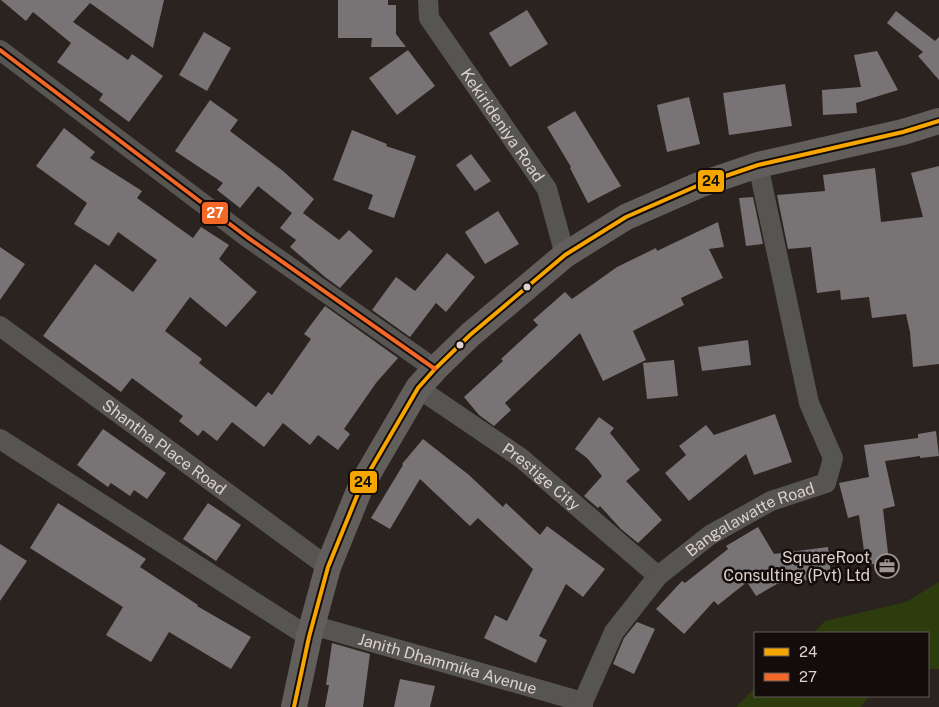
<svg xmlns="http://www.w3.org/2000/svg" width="939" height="707" viewBox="0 0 939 707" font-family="'Public Sans',sans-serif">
<rect width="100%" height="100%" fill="#2b2320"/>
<g fill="#2c3c0d">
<path d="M 939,582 L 939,669 L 928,669 L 928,633 L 813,633 L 825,621 L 906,602 Z"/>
<path d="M 755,688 L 755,696 L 869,696 L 861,707 L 736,707 Z"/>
</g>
<g fill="#787375">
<path d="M 1,0 L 164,0 L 153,48 L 90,3 L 73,22 L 128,60 L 132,54 L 163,76 L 129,122 L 99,100 L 103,94 L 57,62 L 71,43 L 33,12 L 26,21 Z"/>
<path d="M 338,0 L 388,0 L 388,5 L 396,5 L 396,34 L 406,47 L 371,47 L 372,38 L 338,38 Z"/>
<path d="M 527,10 L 548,44 L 510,67 L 489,33 Z"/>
<path d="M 896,11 L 935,41 L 939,37 L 939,80 L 918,56 L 923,52 L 887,23 Z"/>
<path d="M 204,32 L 231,48 L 207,91 L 179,75 Z"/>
<path d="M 408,50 L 435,86 L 397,115 L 369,78 Z"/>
<path d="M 877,51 L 898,90 L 856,103 L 857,113 L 823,115 L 822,90 L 861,87 L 854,55 Z"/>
<path d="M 785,84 L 792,126 L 729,135 L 723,93 Z"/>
<path d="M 689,97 L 700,144 L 667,152 L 657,105 Z"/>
<path d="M 210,100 L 238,120 L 230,131 L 283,171 L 314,199 L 303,213 L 339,240 L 349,230 L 373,251 L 340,288 L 325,277 L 290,247 L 296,240 L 280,228 L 292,213 L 258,186 L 240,208 L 217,190 L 223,183 L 175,151 Z"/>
<path d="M 575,111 L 621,186 L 588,203 L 570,168 L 571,167 L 547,127 Z"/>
<path d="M 64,128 L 95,152 L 90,158 L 142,191 L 137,198 L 193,238 L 201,227 L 229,245 L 219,259 L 257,292 L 226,327 L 190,297 L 165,331 L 202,359 L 199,363 L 256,407 L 268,392 L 272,395 L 311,339 L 304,334 L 325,306 L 398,358 L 376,383 L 344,429 L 350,434 L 338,450 L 318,435 L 310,445 L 283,423 L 264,447 L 232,422 L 217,441 L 203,430 L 198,436 L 179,421 L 183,416 L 132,378 L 121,392 L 43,336 L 95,264 L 133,292 L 157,260 L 118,232 L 109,246 L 74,224 L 87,203 L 36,166 Z"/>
<path d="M 352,130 L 387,144 L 386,146 L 416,156 L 394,218 L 368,209 L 373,195 L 333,180 Z"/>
<path d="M 471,154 L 491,181 L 475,191 L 456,165 Z"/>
<path d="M 939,166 L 939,364 L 913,367 L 910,332 L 906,314 L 872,318 L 869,297 L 841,300 L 840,290 L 817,293 L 811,247 L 788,249 L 777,195 L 825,191 L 823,175 L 875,168 L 881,222 L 923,217 L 911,173 Z"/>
<path d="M 753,197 L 763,244 L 746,246 L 739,198 Z"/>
<path d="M 498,211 L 519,244 L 485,264 L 465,232 Z"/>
<path d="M 718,222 L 724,247 L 709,249 L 723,278 L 681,298 L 684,305 L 633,331 L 646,360 L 603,381 L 580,333 L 505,403 L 511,410 L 494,426 L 479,415 L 464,397 L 503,361 L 501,359 L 538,325 L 533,320 L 565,292 L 572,299 L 617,267 L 656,248 L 657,251 Z"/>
<path d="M 0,247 L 25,264 L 0,300 Z"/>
<path d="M 447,253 L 475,277 L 446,312 L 436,303 L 410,337 L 372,310 L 396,277 L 415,291 Z"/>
<path d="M 748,340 L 751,365 L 702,371 L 698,347 Z"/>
<path d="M 674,360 L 678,396 L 647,399 L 643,363 Z"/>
<path d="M 775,414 L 792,462 L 754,475 L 746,454 L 689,501 L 665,473 L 686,455 L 679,446 L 706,425 L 714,435 Z"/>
<path d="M 599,417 L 614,428 L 610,433 L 640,470 L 626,481 L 662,520 L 638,543 L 621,529 L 600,506 L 598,508 L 584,496 L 602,476 L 587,458 L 575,449 Z"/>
<path d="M 103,429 L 166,473 L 147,499 L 134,490 L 130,496 L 111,483 L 108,487 L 77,465 Z"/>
<path d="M 936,431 L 939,456 L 920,458 L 920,456 L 885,461 L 895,506 L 883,509 L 889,562 L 866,565 L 859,515 L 848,518 L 839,483 L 869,477 L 864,445 L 918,438 L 918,434 Z"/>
<path d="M 423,439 L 469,475 L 503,507 L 506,503 L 540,535 L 547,526 L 605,569 L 583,597 L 566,584 L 539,636 L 547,640 L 536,663 L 484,638 L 495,615 L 507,621 L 533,569 L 478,518 L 470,526 L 420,479 L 390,529 L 371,518 L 403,465 L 402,464 Z"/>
<path d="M 58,503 L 146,559 L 140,567 L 198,605 L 197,606 L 251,637 L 231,669 L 169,632 L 151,662 L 106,635 L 123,607 L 30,548 Z"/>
<path d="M 208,503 L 241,525 L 216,561 L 183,539 Z"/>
<path d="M 758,527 L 774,554 L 828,547 L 831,577 L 777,584 L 756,596 L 747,582 L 718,605 L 714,601 L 684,634 L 656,609 L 682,581 L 685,583 L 728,549 L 726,546 Z"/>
<path d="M 0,544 L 27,561 L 0,601 Z"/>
<path d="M 637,622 L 655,629 L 634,674 L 613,664 L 624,638 Z"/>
<path d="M 332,643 L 370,654 L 363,707 L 325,707 L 329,685 L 326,685 Z"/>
<path d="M 400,679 L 435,686 L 430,707 L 394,707 Z"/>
</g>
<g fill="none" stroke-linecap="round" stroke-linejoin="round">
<g stroke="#575552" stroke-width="20">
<path id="s1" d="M 428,0 L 429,18 L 547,189 L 565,255"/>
<path d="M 0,50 L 247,237 L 435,369"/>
<path id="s2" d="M 0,326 L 328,567"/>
<path id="s3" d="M 418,388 L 521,458 L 658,576"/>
<path d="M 0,439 L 309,637"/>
<path id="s4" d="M 312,625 L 583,702"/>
<path id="s5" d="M 583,707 L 583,702 L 614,632 L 658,576 L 710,535 L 771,501 L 826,483 L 833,458 L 809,403 L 758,165"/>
</g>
<path stroke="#615e5c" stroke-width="26" d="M 294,707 L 309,637 L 328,567 L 361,486 L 418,388 L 435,369 L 470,335 L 565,255 L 626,217 L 699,185 L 758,165 L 903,132 L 939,121"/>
<g stroke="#130c0a" stroke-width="8">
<path id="bus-1" d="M 294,707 L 309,637 L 328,567 L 361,486 L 418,388 L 435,369 L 470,335 L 565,255 L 626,217 L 699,185 L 758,165 L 903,132 L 939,121"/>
</g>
<g stroke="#130c0a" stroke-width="8">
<path id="bus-2" d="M 0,50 L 247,237 L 435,369"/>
</g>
<use href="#bus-1" stroke="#f7a600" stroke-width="4"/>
<use href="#bus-2" stroke="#f36827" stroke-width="4"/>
</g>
<defs>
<g id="office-ring" transform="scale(1.25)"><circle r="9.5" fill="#130c0a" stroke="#9e9490" stroke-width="1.5"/><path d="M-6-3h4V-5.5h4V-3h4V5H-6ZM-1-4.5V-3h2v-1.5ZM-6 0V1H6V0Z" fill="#9e9490"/></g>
</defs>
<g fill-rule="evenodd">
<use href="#office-ring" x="887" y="566"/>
</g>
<g fill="#dcd1cd" stroke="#130c0a" stroke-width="2">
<circle cx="527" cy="287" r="4.5"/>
<circle cx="460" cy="345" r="4.5"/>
</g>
<g text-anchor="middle" stroke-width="5" stroke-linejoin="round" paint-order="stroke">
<g font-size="16" fill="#dcd1cd" stroke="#130c0a">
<text dy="6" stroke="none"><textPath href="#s1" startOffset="148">Kekirideniya Road</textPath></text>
<text dy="6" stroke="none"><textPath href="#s2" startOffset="204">Shantha Place Road</textPath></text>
<text dy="6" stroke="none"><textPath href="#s3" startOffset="152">Prestige City</textPath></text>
<text dy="6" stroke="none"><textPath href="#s5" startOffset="262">Bangalawatte Road</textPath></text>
<text dy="6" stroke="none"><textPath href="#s4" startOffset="141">Janith Dhammika Avenue</textPath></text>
</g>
<g font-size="16" fill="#dcd1cd" stroke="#130c0a" text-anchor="end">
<text x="870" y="563">SquareRoot<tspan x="870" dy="18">Consulting (Pvt) Ltd</tspan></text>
</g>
</g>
<g stroke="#130c0a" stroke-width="2">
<rect x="697" y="169" width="28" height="24" rx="5" fill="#f7a600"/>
<rect x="201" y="201" width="28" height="24" rx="5" fill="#f36827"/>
<rect x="349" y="470" width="29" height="24" rx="5" fill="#f7a600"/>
</g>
<g font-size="14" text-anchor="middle" font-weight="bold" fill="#fff">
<text x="215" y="218">27</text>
</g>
<g font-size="14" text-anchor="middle" font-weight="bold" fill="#111">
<text x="711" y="186">24</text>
<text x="363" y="487">24</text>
</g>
<rect x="754" y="632" width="175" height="65" fill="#130c0a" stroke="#635b58"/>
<rect x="764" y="648" width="25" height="8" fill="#f7a600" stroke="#635b58"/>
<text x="799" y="657" font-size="15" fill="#dcd1cd">24</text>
<rect x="764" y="673" width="25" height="8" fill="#f36827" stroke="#635b58"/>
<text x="799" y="682" font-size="15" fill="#dcd1cd">27</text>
</svg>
